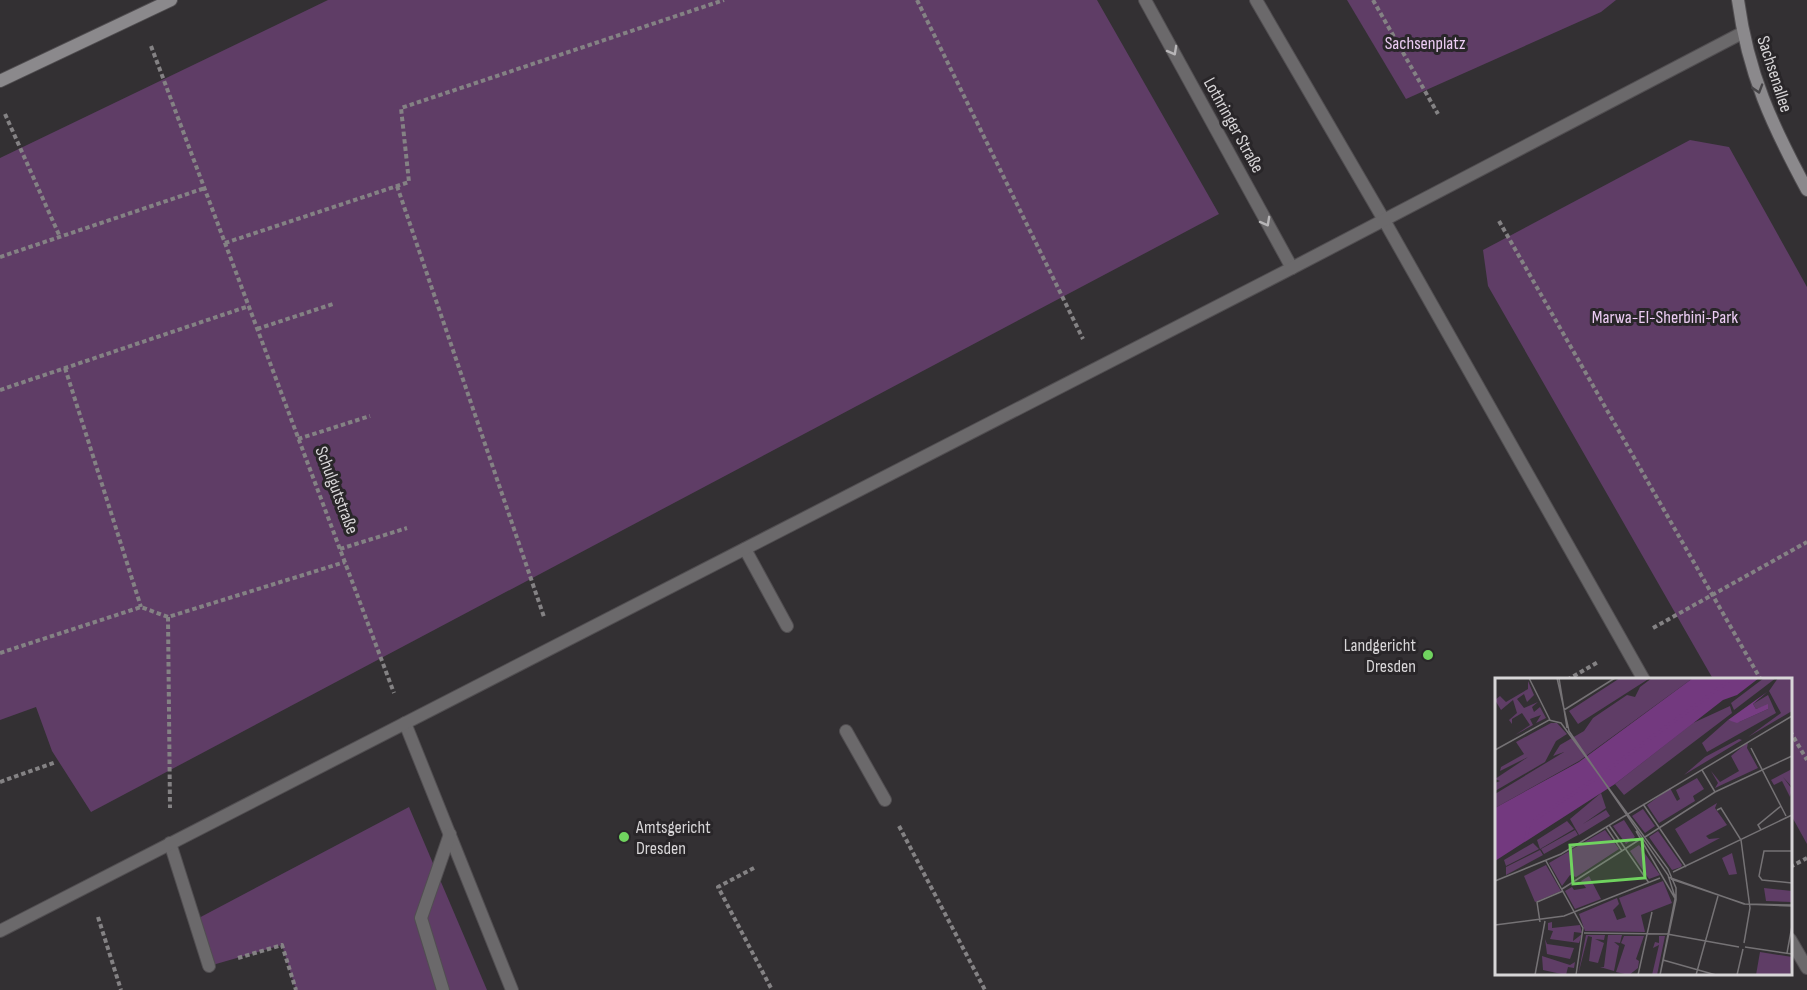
<svg xmlns="http://www.w3.org/2000/svg" width="1807" height="990" viewBox="0 0 1807 990" font-family="'Sofia Sans Condensed',sans-serif">
<rect width="100%" height="100%" fill="#333033"/>
<g fill="#5f3d66">
<path d="M 328,0 L 1097,0 L 1219,214 L 91,812 L 52,751 L 36,707 L 0,720 L 0,158 Z"/>
<path d="M 1347,0 L 1616,0 L 1601,12 L 1406,99 Z"/>
<path d="M 1690,140 L 1729,147 L 1807,287 L 1807,844 L 1791,815 L 1790,680 L 1713,679 L 1488,286 L 1483,250 Z"/>
<path d="M 409,807 L 487,990 L 296,990 L 282,945 L 209,966 L 195,920 Z"/>
</g>
<g fill="none" stroke-linecap="round" stroke-linejoin="round">
<g stroke="#514e51" stroke-width="14">
<g id="lane">
<path d="M 745,549 L 787,626"/>
<path d="M 405,723 L 512,990"/>
<path d="M 846,731 L 885,800"/>
<path d="M 170,843 L 209,966"/>
<path d="M 443,990 L 421,918 L 450,834"/>
</g>
</g>
<g stroke="#514e51" stroke-width="14">
<g id="street">
<path d="M 1145,0 L 1292,268"/>
<path d="M 1256,0 L 1384,220 L 1644,680"/>
<path d="M 0,931 L 1292,268 L 1742,33"/>
<path d="M 1790,939 L 1807,968"/>
</g>
</g>
<g stroke="#514e51" stroke-width="14">
<g id="secondary">
<path d="M 1738,0 C 1748,74 1772,125 1807,190"/>
<path d="M 0,81 L 171,0"/>
</g>
</g>
<g stroke="#848284" stroke-width="4" stroke-dasharray="4.5 3" stroke-linecap="butt">
<path d="M 917,0 L 1083,339"/>
<path d="M 1373,0 L 1438,114"/>
<path d="M 151,46 L 394,693"/>
<path d="M 5,114 L 60,237"/>
<path d="M 397,186 L 544,617"/>
<path d="M 1499,221 L 1761,680"/>
<path d="M 225,243 L 409,182 L 401,108 L 724,0"/>
<path d="M 0,257 L 205,188"/>
<path d="M 257,329 L 333,304"/>
<path d="M 65,368 L 141,607"/>
<path d="M 0,390 L 249,306"/>
<path d="M 298,439 L 370,416"/>
<path d="M 340,549 L 407,528"/>
<path d="M 168,617 L 170,808"/>
<path d="M 1653,628 L 1807,542"/>
<path d="M 0,653 L 141,607 L 168,617 L 345,562"/>
<path d="M 1567,680 L 1598,662"/>
<path d="M 1790,731 L 1807,760"/>
<path d="M 0,782 L 56,762"/>
<path d="M 899,826 L 985,990"/>
<path d="M 1790,867 L 1807,858"/>
<path d="M 754,868 L 718,887 L 772,990"/>
<path d="M 98,917 L 121,990"/>
<path d="M 238,958 L 282,945 L 296,990"/>
</g>
<use href="#lane" stroke="#6b696b" stroke-width="12"/>
<use href="#street" stroke="#6b696b" stroke-width="12"/>
<use href="#secondary" stroke="#8b898c" stroke-width="12"/>
</g>
<defs><path id="oneway-chevron" d="M-2-3.5L2.5 0L-2 3.5" fill="none" stroke-width="1.6" stroke-linecap="round" stroke-linejoin="round" transform="scale(1.5)"/></defs>
<g stroke="#b7b5b7">
<use href="#oneway-chevron" transform="translate(1173 51) rotate(61)"/>
<use href="#oneway-chevron" transform="translate(1266 222) rotate(61)"/>
</g>
<use stroke="#464447" href="#oneway-chevron" transform="translate(1758 89) rotate(73)"/>
<g fill="#70d35f" stroke="#292629" stroke-width="2">
<circle cx="1428" cy="655" r="6"/>
<circle cx="624" cy="837" r="6"/>
</g>
<g text-anchor="middle" stroke-width="6" stroke-linejoin="round" paint-order="stroke">
<g font-size="18" fill="#ecccf3" stroke="#292629">
<text x="1425" y="49">Sachsenplatz</text>
<text x="1665" y="323">Marwa-El-Sherbini-Park</text>
</g>
<g font-size="18" fill="#d8d6d8" stroke="#292629">
<text transform="translate(1775 74) rotate(72)" y="6">Sachsenallee</text>
<text transform="translate(1234 125) rotate(61)" y="6">Lothringer Straße</text>
<text transform="translate(337 490) rotate(69)" y="6">Schulgutstraße</text>
</g>
<g font-size="18" fill="#d8d6d8" stroke="#292629" text-anchor="end">
<text x="1416" y="651">Landgericht<tspan x="1416" dy="21">Dresden</tspan></text>
<text x="636" y="833" text-anchor="start">Amtsgericht<tspan x="636" dy="21">Dresden</tspan></text>
</g>
</g>
<g transform="translate(1495 678)">
<rect width="297" height="297" fill="#333033"/>
<path d="M 125,0 L 155,0 L 83,46 L 74,33 ZM 157,0 L 198,0 L 84,83 L 0,130 L 0,116 L 69,74 L 58,78 L 65,67 L 89,53 L 98,40 L 132,17 L 140,19 L 145,9 ZM 269,0 L 281,0 L 239,32 L 236,25 ZM 283,0 L 297,0 L 297,33 L 253,59 L 286,35 L 274,13 ZM 33,3 L 39,17 L 32,24 L 29,16 L 22,21 L 29,30 L 43,24 L 37,29 L 39,34 L 45,29 L 51,40 L 41,45 L 46,37 L 35,41 L 38,47 L 20,57 L 35,47 L 27,35 L 17,41 L 17,46 L 14,42 L 22,35 L 18,22 L 6,32 L 0,22 L 5,18 L 11,24 L 33,11 ZM 273,17 L 281,35 L 212,74 L 207,65 L 233,42 L 244,44 L 273,31 L 273,27 L 261,31 L 258,26 ZM 235,28 L 237,35 L 129,117 L 120,106 L 198,45 ZM 56,45 L 62,45 L 72,56 L 61,63 L 50,84 L 0,113 L 0,105 L 5,103 L 0,101 L 33,79 L 5,93 L 6,89 L 29,76 L 21,64 ZM 244,61 L 247,62 L 189,97 L 210,79 ZM 253,64 L 252,70 L 263,90 L 220,110 L 223,105 L 216,93 L 225,104 L 244,93 L 236,78 ZM 297,91 L 297,109 L 288,99 L 297,111 L 295,119 L 287,103 L 279,107 L 276,102 ZM 202,100 L 209,111 L 198,118 L 200,123 L 164,145 L 152,127 L 175,110 L 182,123 L 185,121 L 181,112 ZM 106,115 L 111,130 L 88,146 L 111,132 L 115,138 L 84,157 L 75,141 ZM 222,125 L 220,130 L 232,147 L 211,158 L 214,161 L 225,160 L 195,176 L 180,151 ZM 148,131 L 160,148 L 150,155 L 137,138 ZM 129,142 L 140,159 L 131,166 L 118,148 ZM 72,143 L 79,151 L 45,171 L 42,162 ZM 80,152 L 83,157 L 49,176 L 46,171 ZM 110,152 L 124,171 L 81,199 L 75,197 L 67,208 L 54,185 ZM 163,153 L 187,187 L 186,189 L 177,192 L 154,159 ZM 38,165 L 44,171 L 11,188 L 9,182 ZM 144,167 L 165,197 L 154,201 L 135,173 ZM 45,172 L 48,177 L 11,197 L 11,189 ZM 237,175 L 242,196 L 234,197 L 227,180 ZM 51,187 L 66,213 L 40,224 L 29,198 ZM 94,198 L 106,221 L 80,231 L 70,213 L 77,209 L 79,212 L 91,210 L 86,203 ZM 168,203 L 177,225 L 146,237 L 150,254 L 90,253 L 84,236 L 122,220 L 124,226 L 118,232 L 122,242 L 131,239 L 124,220 ZM 269,210 L 297,213 L 297,224 L 271,223 ZM 57,244 L 57,250 L 85,247 L 87,255 L 79,254 L 78,263 L 87,256 L 84,265 L 55,261 L 58,253 L 53,252 L 53,245 ZM 91,257 L 110,257 L 109,262 L 100,261 L 109,265 L 103,285 L 94,283 L 97,259 L 93,258 L 83,297 ZM 113,257 L 127,257 L 125,265 L 119,264 L 124,268 L 119,293 L 105,289 L 109,289 ZM 129,258 L 149,258 L 141,281 L 144,283 L 143,290 L 134,297 L 121,294 L 130,267 L 126,265 ZM 164,258 L 170,258 L 162,297 L 157,297 L 164,267 L 158,270 L 160,264 L 164,265 ZM 50,261 L 52,266 L 79,270 L 75,281 L 52,276 ZM 265,274 L 297,279 L 295,297 L 261,297 ZM 47,278 L 75,287 L 80,284 L 79,290 L 73,289 L 71,297 L 48,292 Z" fill="#5f3d66"/>
<path d="M 272,14 L 258,26 L 261,31 L 273,26 L 273,31 L 242,45 L 233,42 Z" fill="#773d83"/>
<path d="M 198,0 L 264,0 L 242,17 L 228,22 L 120,106 L 0,183 L 0,130 L 84,84 Z" fill="#73397f"/>
<path fill="none" stroke="#73397f" stroke-width="3" d="M 108,95 L 238,0M 31,162 L 33,149 L 42,140 L 101,100"/>
<path fill="none" stroke="#757275" stroke-width="1.5" d="M 34,0 L 55,42M 62,0 L 74,53 L 173,197 L 181,222M 64,0 L 72,50M 69,32 L 120,0M 256,70 L 291,138M 0,72 L 54,42 L 66,45 L 173,191 L 181,210 L 181,222M 207,92 L 220,114M 148,126 L 191,189M 222,132 L 226,130 L 246,162 L 255,230 L 249,265M 114,147 L 154,205M 111,149 L 127,173M 266,152 L 263,147 L 286,128M 141,153 L 181,222 L 165,297M 150,159 L 220,114 L 297,78M 297,173 L 269,173 L 264,198 L 267,202 L 297,205M 51,183 L 88,250 L 81,297M 178,194 L 297,137M 173,199 L 249,226 L 297,228M 176,201 L 250,226 L 297,227M 0,203 L 66,176 L 297,38M 67,211 L 144,162M 45,244 L 42,224 L 68,213M 0,247 L 69,238 L 165,200M 89,255 L 172,256 L 244,269M 250,269 L 297,276M 292,275 L 297,248M 168,282 L 221,297M 40,297 L 50,243M 143,297 L 157,234M 165,297 L 181,216M 201,297 L 223,218M 242,297 L 248,271"/>
<path fill="#70d35f" fill-opacity="0.15" stroke="#70d35f" stroke-width="3" d="M 147,161 L 150,200 L 78,206 L 75,167 Z"/>
<rect width="297" height="297" fill="none" stroke="#d8d6d8" stroke-width="3"/>
</g>
</svg>
